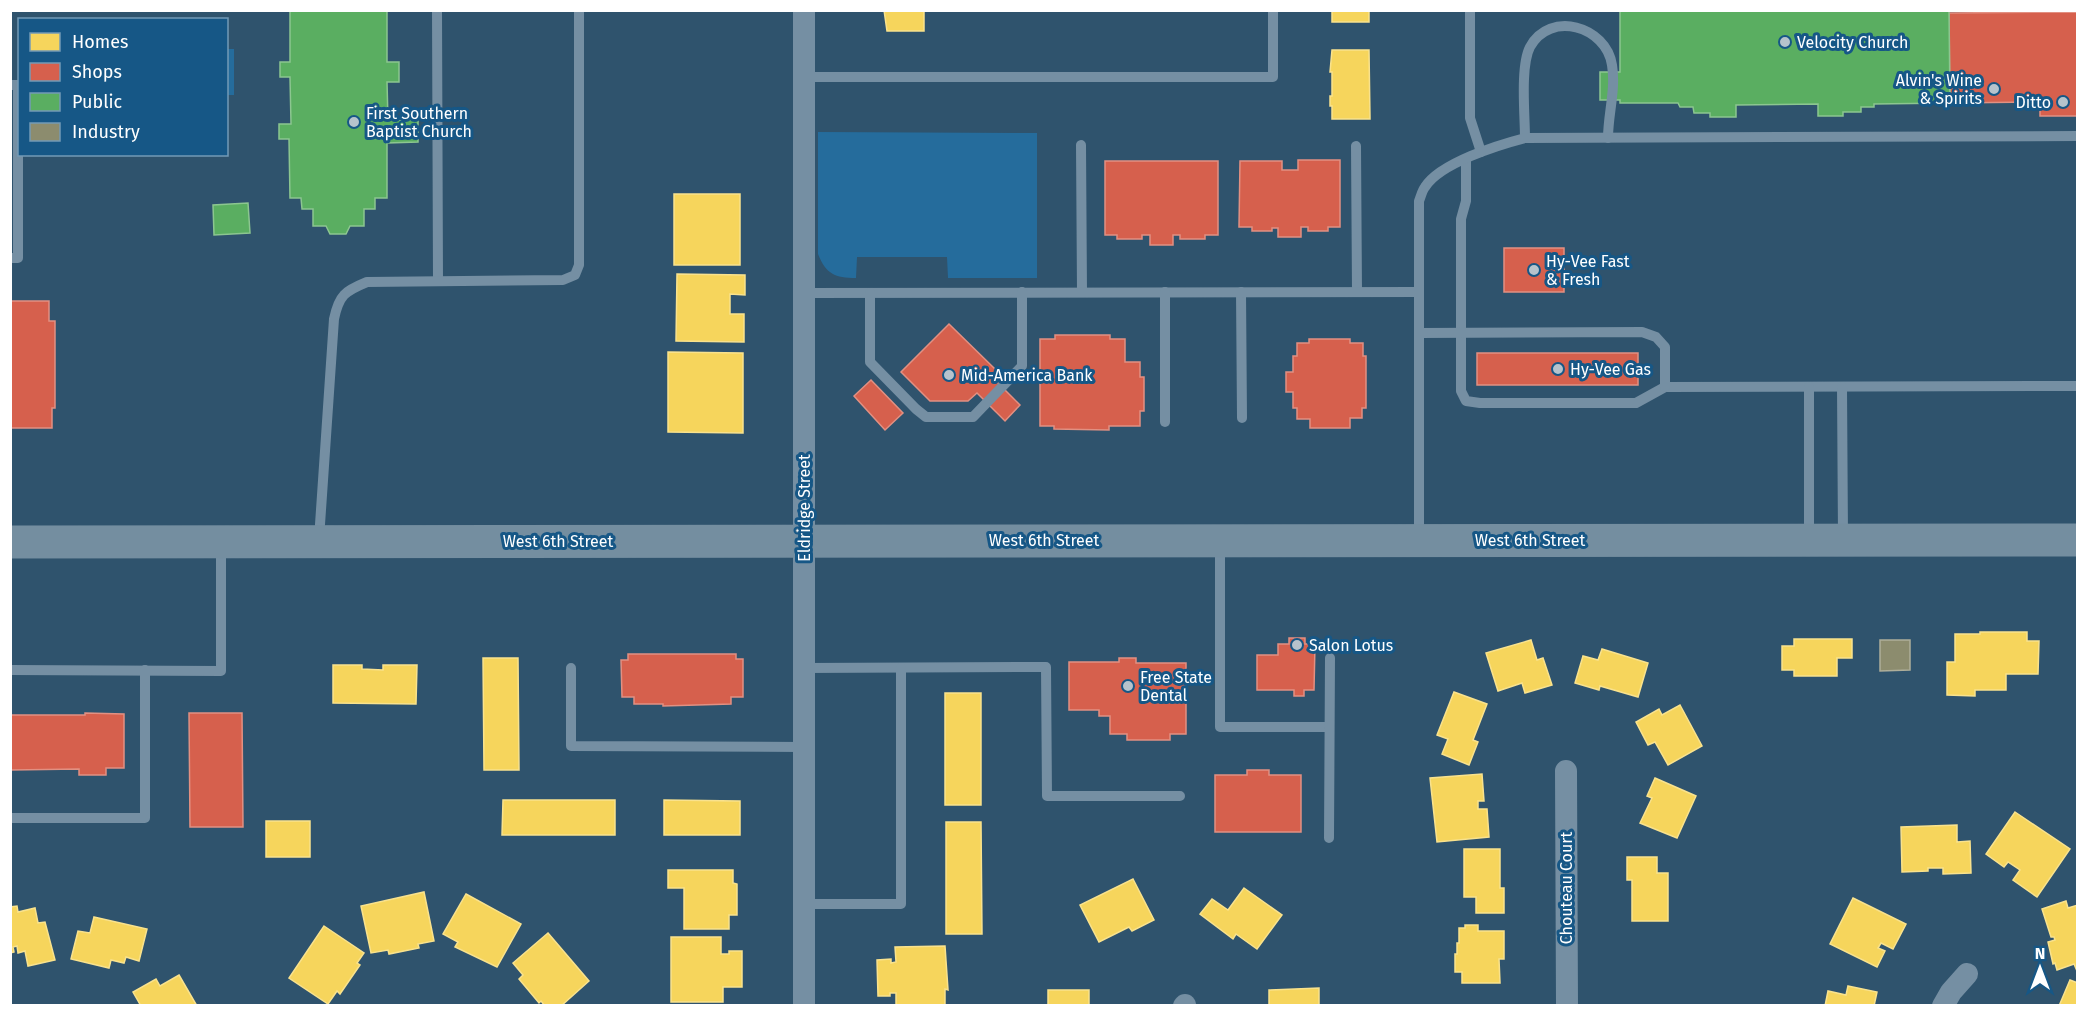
<svg xmlns="http://www.w3.org/2000/svg" width="2088" height="1016" viewBox="0 0 2088 1016" font-family="'Fira Sans',sans-serif">
<rect width="100%" height="100%" fill="#2f536d"/>
<g fill="#256c9c">
<rect x="227" y="49" width="7" height="46"/>
<path d="M 818,132 L 1037,133 L 1037,278 L 948,278 L 947,257 L 857,257 L 856,278 C 835,278 826,274 818,254 Z"/>
</g>
<g fill="#f6d55c" stroke="#f9e28d" stroke-width="1.5">
<path d="M 884,10 L 924,10 L 924,31 L 887,31 Z"/>
<rect x="1332" y="10" width="37" height="12"/>
<path d="M 1332,50 L 1369,50 L 1370,119 L 1332,119 L 1332,106 L 1330,106 L 1330,96 L 1332,96 L 1332,72 L 1330,72 Z"/>
<rect x="674" y="194" width="66" height="71"/>
<path d="M 677,274 L 745,275 L 745,295 L 730,294 L 730,314 L 744,314 L 744,342 L 676,341 Z"/>
<path d="M 668,352 L 743,353 L 743,433 L 668,432 Z"/>
<path d="M 1980,632 L 2027,632 L 2027,641 L 2039,641 L 2038,674 L 2006,674 L 2006,690 L 1975,690 L 1975,696 L 1947,695 L 1947,662 L 1955,662 L 1955,634 L 1980,634 Z"/>
<path d="M 1794,639 L 1852,639 L 1852,658 L 1837,658 L 1837,676 L 1794,676 L 1794,670 L 1782,670 L 1782,646 L 1794,646 Z"/>
<path d="M 1531,640 L 1537,660 L 1543,658 L 1552,685 L 1525,693 L 1522,683 L 1498,691 L 1486,653 Z"/>
<path d="M 1602,649 L 1648,663 L 1638,697 L 1600,686 L 1599,690 L 1575,683 L 1583,656 L 1598,660 Z"/>
<path d="M 483,658 L 518,658 L 519,770 L 484,770 Z"/>
<path d="M 333,665 L 362,665 L 362,669 L 383,670 L 383,665 L 417,665 L 416,704 L 333,703 Z"/>
<path d="M 1454,692 L 1487,704 L 1473,740 L 1478,742 L 1469,765 L 1442,754 L 1448,739 L 1437,735 Z"/>
<rect x="945" y="693" width="36" height="112"/>
<path d="M 1680,705 L 1702,746 L 1668,765 L 1655,742 L 1648,745 L 1636,722 L 1659,709 L 1662,715 Z"/>
<path d="M 1482,774 L 1484,801 L 1478,801 L 1478,809 L 1487,809 L 1489,837 L 1437,842 L 1430,778 Z"/>
<path d="M 1655,778 L 1696,796 L 1677,838 L 1640,823 L 1652,798 L 1647,796 Z"/>
<path d="M 503,800 L 615,800 L 615,835 L 502,835 Z"/>
<path d="M 664,800 L 740,801 L 740,835 L 664,835 Z"/>
<path d="M 2015,812 L 2070,849 L 2037,897 L 2013,880 L 2020,870 L 2008,862 L 2004,867 L 1986,854 Z"/>
<rect x="266" y="821" width="44" height="36"/>
<path d="M 946,822 L 981,822 L 982,934 L 946,934 Z"/>
<path d="M 1957,825 L 1957,842 L 1970,841 L 1971,873 L 1943,874 L 1943,868 L 1928,868 L 1928,871 L 1902,872 L 1901,827 Z"/>
<path d="M 1464,849 L 1500,849 L 1500,888 L 1504,888 L 1504,913 L 1476,913 L 1476,897 L 1464,897 Z"/>
<path d="M 1627,857 L 1657,857 L 1657,873 L 1668,873 L 1668,921 L 1632,921 L 1632,880 L 1627,880 Z"/>
<path d="M 668,870 L 733,870 L 733,883 L 737,884 L 737,915 L 729,915 L 729,929 L 684,929 L 684,888 L 668,888 Z"/>
<path d="M 1133,879 L 1154,920 L 1132,931 L 1129,927 L 1099,942 L 1080,905 Z"/>
<path d="M 1244,888 L 1282,915 L 1257,949 L 1236,934 L 1233,939 L 1200,914 L 1212,899 L 1228,910 Z"/>
<path d="M 424,892 L 434,941 L 418,944 L 419,948 L 389,954 L 388,950 L 371,953 L 361,906 Z"/>
<path d="M 466,894 L 521,924 L 497,967 L 455,947 L 458,942 L 443,934 Z"/>
<path d="M 1853,898 L 1906,924 L 1893,949 L 1881,943 L 1878,948 L 1885,951 L 1877,967 L 1830,944 Z"/>
<path d="M 2066,901 L 2068,908 L 2078,905 L 2077,971 L 2074,964 L 2057,970 L 2055,963 L 2053,964 L 2048,942 L 2055,940 L 2054,937 L 2051,937 L 2042,909 Z"/>
<path d="M 17,906 L 18,912 L 35,908 L 38,923 L 45,922 L 55,960 L 28,966 L 25,951 L 18,953 L 17,946 L 13,947 L 14,952 L 10,953 L 10,907 Z"/>
<path d="M 94,917 L 147,929 L 139,961 L 126,957 L 124,963 L 111,960 L 109,968 L 71,959 L 78,931 L 90,933 Z"/>
<path d="M 1465,925 L 1478,925 L 1478,931 L 1504,931 L 1504,959 L 1499,959 L 1500,983 L 1462,983 L 1462,972 L 1455,972 L 1455,954 L 1457,954 L 1457,943 L 1459,943 L 1459,928 L 1465,928 Z"/>
<path d="M 324,926 L 364,953 L 357,963 L 360,965 L 340,994 L 337,991 L 328,1004 L 289,978 Z"/>
<path d="M 548,933 L 589,981 L 561,1006 L 545,1006 L 541,1001 L 539,1003 L 519,979 L 523,975 L 513,963 Z"/>
<path d="M 671,937 L 721,937 L 721,954 L 729,954 L 729,951 L 742,951 L 742,987 L 723,987 L 723,1002 L 671,1002 Z"/>
<path d="M 945,946 L 948,990 L 945,989 L 945,1006 L 896,1006 L 896,993 L 890,993 L 890,996 L 878,996 L 877,960 L 891,959 L 891,963 L 896,962 L 895,947 Z"/>
<path d="M 179,975 L 197,1006 L 141,1006 L 133,992 L 156,979 L 160,986 Z"/>
<path d="M 2070,980 L 2078,983 L 2078,1006 L 2059,1006 Z"/>
<path d="M 1848,986 L 1877,992 L 1874,1006 L 1825,1006 L 1828,991 L 1846,995 Z"/>
<path d="M 1319,988 L 1319,1006 L 1269,1006 L 1269,990 Z"/>
<rect x="1048" y="990" width="41" height="16"/>
</g>
<g fill="#d6604d" stroke="#e29082" stroke-width="1.5">
<path d="M 2078,12 L 2078,116 L 2040,116 L 2040,102 L 1950,103 L 1949,13 Z"/>
<path d="M 1298,160 L 1340,160 L 1340,227 L 1328,227 L 1328,231 L 1308,231 L 1308,227 L 1301,227 L 1301,237 L 1278,237 L 1278,228 L 1272,228 L 1272,231 L 1252,231 L 1252,227 L 1239,227 L 1240,161 L 1282,161 L 1282,170 L 1298,170 Z"/>
<path d="M 1105,161 L 1218,161 L 1218,235 L 1205,235 L 1205,239 L 1180,239 L 1180,235 L 1173,235 L 1173,245 L 1150,245 L 1150,235 L 1142,235 L 1142,239 L 1117,239 L 1117,235 L 1105,235 Z"/>
<rect x="1504" y="248" width="60" height="44"/>
<path d="M 10,301 L 49,301 L 49,321 L 55,321 L 55,408 L 52,408 L 52,428 L 10,428 Z"/>
<path d="M 949,324 L 998,372 L 992,377 L 1020,405 L 1005,421 L 977,393 L 968,401 L 930,401 L 901,372 Z"/>
<path d="M 1055,335 L 1110,335 L 1110,339 L 1125,339 L 1125,362 L 1140,362 L 1140,377 L 1144,377 L 1144,411 L 1140,411 L 1140,426 L 1109,426 L 1109,430 L 1054,429 L 1054,426 L 1040,426 L 1040,339 L 1055,339 Z"/>
<path d="M 1309,339 L 1350,339 L 1350,343 L 1363,343 L 1363,356 L 1366,356 L 1366,408 L 1362,408 L 1362,418 L 1350,418 L 1350,428 L 1310,428 L 1310,419 L 1297,419 L 1297,408 L 1293,408 L 1293,392 L 1286,392 L 1286,372 L 1293,372 L 1293,356 L 1297,356 L 1297,343 L 1309,343 Z"/>
<rect x="1477" y="353" width="161" height="32"/>
<path d="M 871,380 L 903,413 L 885,430 L 854,396 Z"/>
<path d="M 1289,638 L 1305,638 L 1305,644 L 1315,644 L 1314,690 L 1304,690 L 1304,696 L 1294,696 L 1294,690 L 1257,690 L 1257,655 L 1278,655 L 1278,644 L 1289,644 Z"/>
<path d="M 628,654 L 736,654 L 736,659 L 743,659 L 743,697 L 731,697 L 731,704 L 663,706 L 663,704 L 634,704 L 634,697 L 622,697 L 621,660 L 628,660 Z"/>
<path d="M 1119,658 L 1136,658 L 1136,663 L 1186,663 L 1186,734 L 1170,734 L 1170,740 L 1127,740 L 1127,734 L 1110,734 L 1110,716 L 1099,716 L 1099,710 L 1069,710 L 1069,662 L 1119,662 Z"/>
<path d="M 85,713 L 124,714 L 124,768 L 106,768 L 106,775 L 79,775 L 79,769 L 11,770 L 10,715 L 85,715 Z"/>
<path d="M 189,713 L 242,713 L 243,827 L 190,827 Z"/>
<path d="M 1247,770 L 1269,770 L 1269,775 L 1301,775 L 1301,832 L 1215,832 L 1215,775 L 1247,775 Z"/>
</g>
<g fill="#5aae61" stroke="#8cc690" stroke-width="1.5">
<path d="M 290,10 L 387,10 L 387,62 L 399,62 L 399,82 L 387,82 L 388,120 L 418,120 L 418,142 L 387,143 L 387,198 L 375,198 L 375,209 L 364,209 L 364,226 L 350,226 L 346,234 L 330,234 L 326,226 L 313,226 L 313,209 L 302,209 L 301,198 L 290,198 L 289,139 L 279,139 L 279,124 L 291,124 L 290,77 L 280,77 L 280,62 L 290,62 Z"/>
<path d="M 1620,10 L 1949,10 L 1950,103 L 1874,104 L 1874,107 L 1861,107 L 1861,112 L 1843,112 L 1843,116 L 1818,116 L 1818,104 L 1736,105 L 1736,117 L 1710,117 L 1710,113 L 1694,113 L 1693,107 L 1680,107 L 1678,103 L 1620,103 L 1620,100 L 1600,100 L 1600,72 L 1620,72 Z"/>
<path d="M 248,203 L 250,233 L 214,235 L 213,205 Z"/>
</g>
<path fill="#8c8c6e" stroke="#aeae9a" stroke-width="1.5" d="M 1880,640 L 1910,640 L 1910,670 L 1880,671 Z"/>
<g fill="none" stroke-linecap="round" stroke-linejoin="round">
<g stroke="#758fa3" stroke-width="10">
<path d="M 437,10 L 438,281"/>
<path d="M 1470,10 L 1470,118 L 1481,152"/>
<path d="M 804,77 L 1273,77 L 1273,10"/>
<path d="M 10,85 L 18,85 L 18,258 L 10,258"/>
<path d="M 1525,138 C 1525,116 1520,66 1530,47 C 1550,10 1606,26 1612,65 C 1616,90 1608,114 1608,138"/>
<path d="M 1081,145 L 1082,292"/>
<path d="M 1356,146 L 1357,292"/>
<path d="M 1466,159 L 1466,201 L 1461,219 L 1461,391 L 1466,401 L 1480,403 L 1636,403 L 1665,387 L 2078,386"/>
<path d="M 1241,292 L 1242,418"/>
<path d="M 804,293 L 1419,292"/>
<path d="M 870,293 L 870,362 L 916,409 L 926,417 L 973,417 L 1022,366 L 1022,292"/>
<path d="M 1419,333 L 1642,332 L 1656,337 L 1665,347 L 1665,387"/>
<path d="M 1809,387 L 1809,537"/>
<path d="M 1842,387 L 1843,537"/>
<path d="M 1165,422 L 1165,292"/>
<path d="M 1419,537 L 1419,201 C 1421,196 1422,191 1425,187 C 1440,163 1498,145 1525,138 L 2078,136"/>
<path d="M 319,539 L 334,319 C 339,295 345,291 367,282 L 563,280 L 575,275 L 579,265 L 579,10"/>
<path d="M 1220,543 L 1220,727 L 1329,727"/>
<path d="M 571,668 L 571,746 L 804,747"/>
<path d="M 804,668 L 1046,667 L 1047,796 L 1180,796"/>
<path d="M 10,670 L 221,671 L 221,545"/>
<path d="M 10,818 L 145,818 L 145,670"/>
<path d="M 1329,838 L 1330,658"/>
<path d="M 804,904 L 901,904 L 901,668"/>
</g>
<g stroke="#758fa3" stroke-width="22">
<path d="M 804,10 L 804,1006"/>
<path d="M 1566,771 L 1567,1006"/>
<path d="M 1184,1006 L 1185,1005"/>
<path d="M 1943,1006 L 1951,992 L 1967,974"/>
</g>
<path stroke="#748ea0" stroke-width="33" d="M 10,542 L 2078,540"/>
</g>
<g fill="#b6c3cc" stroke="#165786" stroke-width="2">
<circle cx="1785" cy="42" r="6"/>
<circle cx="1994" cy="89" r="6"/>
<circle cx="2063" cy="102" r="6"/>
<circle cx="354" cy="122" r="6"/>
<circle cx="1534" cy="270" r="6"/>
<circle cx="1558" cy="369" r="6"/>
<circle cx="949" cy="375" r="6"/>
<circle cx="1297" cy="645" r="6"/>
<circle cx="1128" cy="686" r="6"/>
</g>
<g text-anchor="middle" stroke-width="6" stroke-linejoin="round" paint-order="stroke">
<g font-size="16" fill="#fff" stroke="#165786" text-anchor="start">
<text x="1797" y="48">Velocity Church</text>
<text x="1982" y="86" text-anchor="end">Alvin's Wine<tspan x="1982" dy="18">&amp; Spirits</tspan></text>
<text x="2051" y="108" text-anchor="end">Ditto</text>
<text x="366" y="119">First Southern<tspan x="366" dy="18">Baptist Church</tspan></text>
<text x="1546" y="267">Hy-Vee Fast<tspan x="1546" dy="18">&amp; Fresh</tspan></text>
<text x="1570" y="375">Hy-Vee Gas</text>
<text x="961" y="381">Mid-America Bank</text>
<text x="1309" y="651">Salon Lotus</text>
<text x="1140" y="683">Free State<tspan x="1140" dy="18">Dental</tspan></text>
</g>
<g font-size="16" fill="#fff" stroke="#165786">
<text transform="translate(804 508) rotate(-90)" y="6">Eldridge Street</text>
<text x="1044" y="546">West 6th Street</text>
<text x="1530" y="546">West 6th Street</text>
<text x="558" y="547">West 6th Street</text>
<text transform="translate(1566 888) rotate(-90)" y="6">Chouteau Court</text>
</g>
</g>
<rect width="2088" height="1016" fill="none" stroke="#ffffff" stroke-width="24"/>
<rect x="18" y="18" width="210" height="138" fill="#165786" stroke="#739ab6" stroke-width="1.5"/>
<rect x="30" y="33" width="30" height="18" fill="#f6d55c" stroke="#739ab6" stroke-width="1.5"/>
<text x="72" y="48" font-size="18" fill="#ffffff">Homes</text>
<rect x="30" y="63" width="30" height="18" fill="#d6604d" stroke="#739ab6" stroke-width="1.5"/>
<text x="72" y="78" font-size="18" fill="#ffffff">Shops</text>
<rect x="30" y="93" width="30" height="18" fill="#5aae61" stroke="#739ab6" stroke-width="1.5"/>
<text x="72" y="108" font-size="18" fill="#ffffff">Public</text>
<rect x="30" y="123" width="30" height="18" fill="#8c8c6e" stroke="#739ab6" stroke-width="1.5"/>
<text x="72" y="138" font-size="18" fill="#ffffff">Industry</text>
<g transform="translate(2040 968)" stroke="#165786" stroke-width="4.5" paint-order="stroke">
<path d="M0-4.5L10 22L0 15L-10 22Z" fill="#ffffff"/>
<text y="-9" font-size="16" font-weight="bold" text-anchor="middle" fill="#ffffff">N</text>
</g>
</svg>
